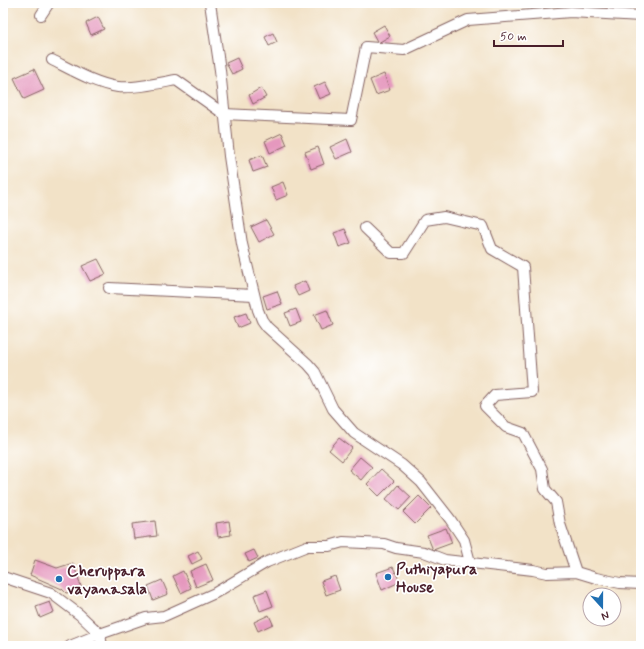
<svg xmlns="http://www.w3.org/2000/svg" width="644" height="649" viewBox="0 0 644 649" font-family="Mynerve,sans-serif">
<rect width="100%" height="100%" fill="#fff"/>
<filter id="ink" filterUnits="userSpaceOnUse"><feTurbulence type="fractalNoise" baseFrequency=".025" numOctaves="2"/><feDisplacementMap in="SourceGraphic" scale="8" xChannelSelector="R" yChannelSelector="G"/><feConvolveMatrix kernelMatrix="1 2 1 2 8 2 1 2 1" color-interpolation-filters="sRGB"/></filter>
<filter id="wash" filterUnits="userSpaceOnUse"><feTurbulence type="fractalNoise" baseFrequency=".012" numOctaves="4" result="noise"/><feDisplacementMap in="SourceGraphic" scale="16" xChannelSelector="R" yChannelSelector="G"/><feGaussianBlur stdDeviation="0.9" result="paint"/><feColorMatrix in="noise" values="0 0 0 0 0 0 0 0 0 0 0 0 0 0 0 0 0 1.4 0 .05"/><feComposite in="paint" operator="in"/></filter>
<g filter="url(#wash)">
<rect width="100%" height="100%" fill="#f2e2c7"/>
<g id="blocks">
<g fill="#e598be">
<path d="M 98,17 L 104,29 L 91,35 L 86,23 Z"/>
<path d="M 384,25 L 390,36 L 378,43 L 372,32 Z"/>
<path d="M 273,33 L 277,42 L 269,46 L 265,37 Z"/>
<path d="M 237,58 L 242,69 L 232,74 L 226,63 Z"/>
<path d="M 34,69 L 44,90 L 24,99 L 14,78 Z"/>
<path d="M 384,74 L 390,90 L 376,95 L 370,80 Z"/>
<path d="M 325,82 L 331,94 L 319,99 L 314,87 Z"/>
<path d="M 261,88 L 266,97 L 253,104 L 249,95 Z"/>
<path d="M 282,133 L 287,145 L 270,153 L 265,141 Z"/>
<path d="M 347,139 L 352,152 L 336,159 L 330,147 Z"/>
<path d="M 318,147 L 324,164 L 311,169 L 305,152 Z"/>
<path d="M 262,155 L 267,167 L 253,172 L 249,160 Z"/>
<path d="M 283,182 L 288,195 L 276,200 L 271,187 Z"/>
<path d="M 266,220 L 274,234 L 259,242 L 251,227 Z"/>
<path d="M 345,229 L 351,243 L 339,247 L 334,233 Z"/>
<path d="M 98,259 L 106,274 L 90,281 L 82,266 Z"/>
<path d="M 305,281 L 309,291 L 298,296 L 293,286 Z"/>
<path d="M 277,291 L 282,304 L 267,309 L 263,296 Z"/>
<path d="M 296,309 L 301,322 L 290,326 L 285,313 Z"/>
<path d="M 327,310 L 333,325 L 321,330 L 314,315 Z"/>
<path d="M 246,313 L 250,323 L 238,328 L 234,317 Z"/>
<path d="M 339,438 L 352,448 L 342,461 L 329,450 Z"/>
<path d="M 360,457 L 372,467 L 361,480 L 349,470 Z"/>
<path d="M 381,469 L 394,481 L 379,496 L 367,484 Z"/>
<path d="M 398,485 L 411,497 L 399,510 L 386,499 Z"/>
<path d="M 419,496 L 431,508 L 415,524 L 403,512 Z"/>
<path d="M 155,521 L 157,536 L 134,539 L 132,524 Z"/>
<path d="M 229,521 L 231,535 L 218,537 L 216,523 Z"/>
<path d="M 446,528 L 452,543 L 433,550 L 427,535 Z"/>
<path d="M 254,550 L 258,558 L 249,562 L 245,554 Z"/>
<path d="M 198,551 L 202,559 L 192,564 L 188,556 Z"/>
<path d="M 35,560 L 57,568 L 73,563 L 82,589 L 66,593 L 62,589 L 30,575 Z"/>
<path d="M 206,564 L 213,580 L 196,587 L 190,571 Z"/>
<path d="M 393,567 L 400,582 L 382,590 L 376,573 Z"/>
<path d="M 183,571 L 191,588 L 181,593 L 173,576 Z"/>
<path d="M 335,576 L 340,590 L 326,595 L 321,581 Z"/>
<path d="M 162,580 L 168,594 L 153,600 L 148,586 Z"/>
<path d="M 267,590 L 273,606 L 260,611 L 254,595 Z"/>
<path d="M 50,602 L 54,612 L 40,618 L 36,607 Z"/>
<path d="M 269,615 L 273,624 L 258,631 L 254,622 Z"/>
</g>
</g>
</g>
<g filter="url(#ink)">
<use href="#blocks" fill-opacity="0" stroke="#856362" stroke-width="1"/>
<g fill="none" stroke-linecap="round" stroke-linejoin="round">
<g stroke="#856362" stroke-width="12">
<g id="minor">
<path d="M 210,3 L 220,70 L 229,156 L 242,244 L 258,310 L 262,320 L 267,327 L 308,364 L 315,372 L 333,409 L 354,433 L 402,465 L 421,482 L 450,519 L 464,540 L 470,562"/>
<path d="M 41,15 L 49,3"/>
<path d="M 52,60 C 72,70 96,84 118,87 C 134,89 160,83 176,80 L 224,114 L 351,120 L 366,47 L 404,50 L 468,20 L 571,12 L 641,16"/>
<path d="M 365,228 L 391,253 L 404,253 L 425,220 L 444,217 L 483,226 L 492,249 L 523,267 L 532,392 L 495,395 L 485,406 L 506,427 L 523,433 L 542,469 L 545,489 L 556,502 L 560,524 L 576,572"/>
<path d="M 109,288 L 254,295"/>
<path d="M 3,577 L 51,593 L 80,615 L 100,634 L 70,646"/>
<path d="M 102,646 L 100,634 L 146,618 L 164,616 L 215,593 L 267,562 L 307,546 L 329,546 L 343,542 L 384,544 L 396,548 L 424,552 L 445,560 L 533,570 L 547,573 L 576,572 L 596,578 L 620,583 L 641,584"/>
</g>
</g>
<use href="#minor" stroke="#fff" stroke-width="10"/>
</g>
</g>
<g fill="#1f6fb2" stroke="#fff" stroke-width="1.5">
<circle cx="388" cy="577" r="4"/>
<circle cx="59" cy="579" r="4"/>
</g>
<g text-anchor="middle" stroke-width="3.5" stroke-linejoin="round" paint-order="stroke">
<g font-size="16" font-weight="bold" fill="#4a1f2b" stroke="#fff" text-anchor="start">
<text x="396" y="574">Puthiyapura<tspan x="396" dy="18">House</tspan></text>
<text x="67" y="576">Cheruppara<tspan x="67" dy="18">vayanasala</tspan></text>
</g>
</g>
<rect width="644" height="649" fill="none" stroke="#fff" stroke-width="16"/>
<g transform="translate(602 607) rotate(159)"><circle r="19" fill="#ffffff" stroke="#b7a5aa"/>
<path d="M0-3L7 15L0 10L-7 15Z" fill="#1f6fb2"/>
<text y="-6" font-size="11" font-weight="bold" text-anchor="middle" fill="#4a1f2b">N</text>
</g>
<path d="M494 40v6h69v-6" fill="none" stroke="#4a1f2b" stroke-width="2"/>
<text x="500" y="40" font-size="12" fill="#4a1f2b" stroke="#ffffff" stroke-width="3" paint-order="stroke">50 m</text>
</svg>
